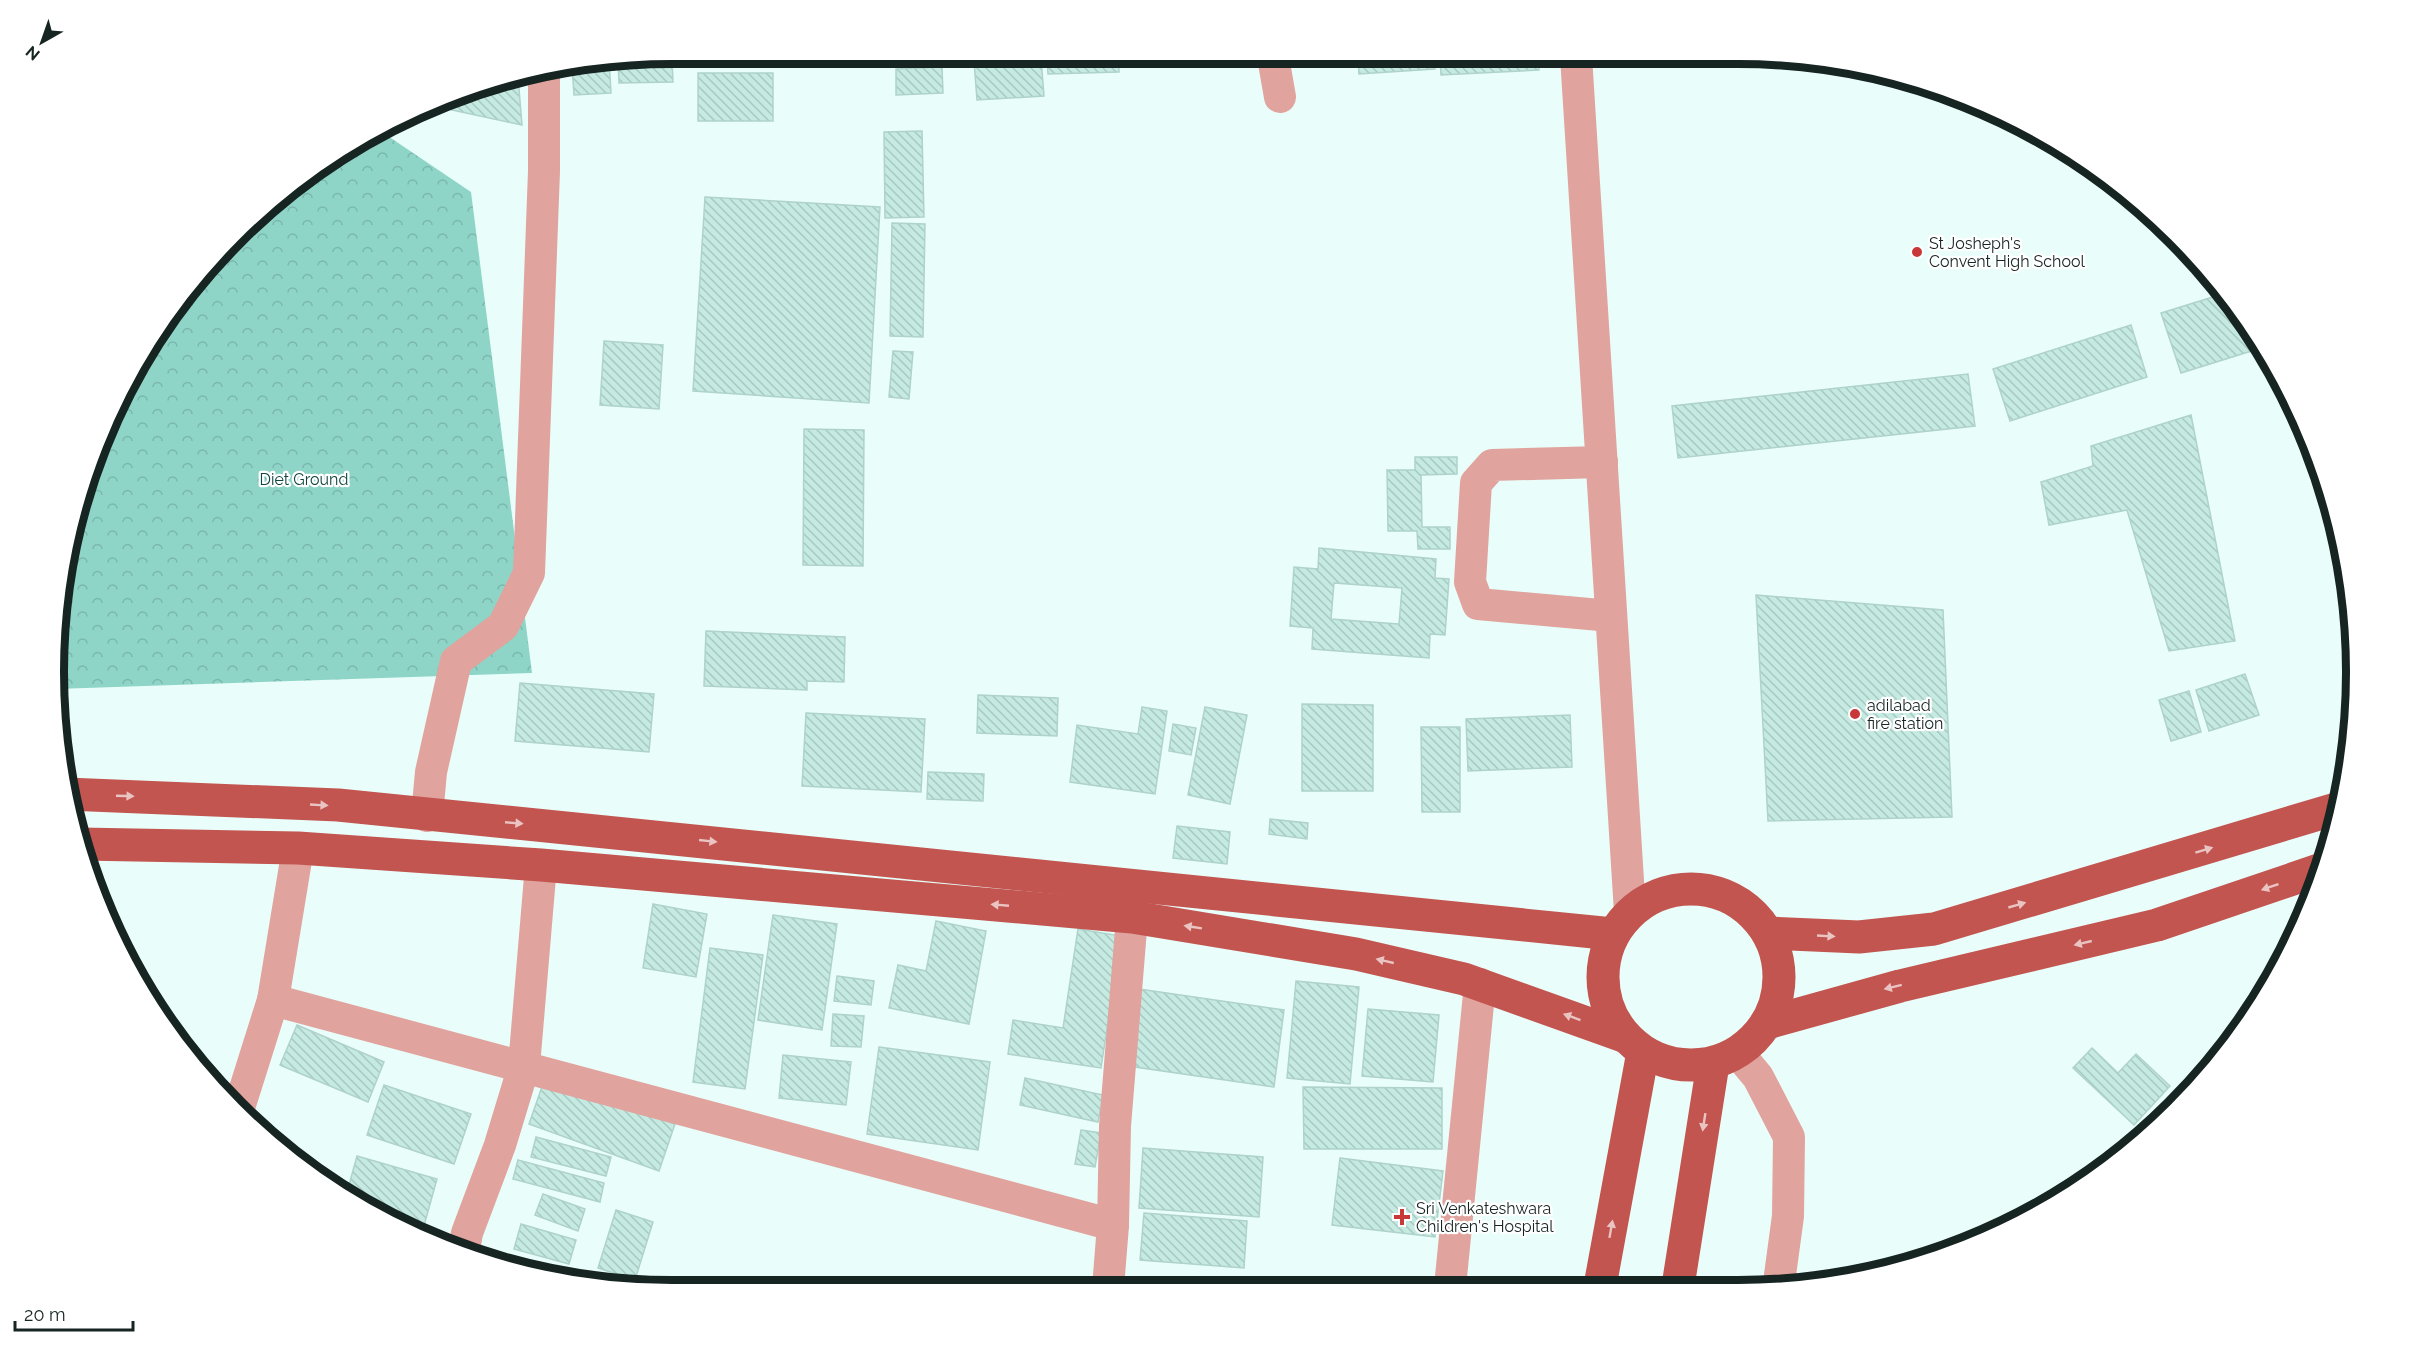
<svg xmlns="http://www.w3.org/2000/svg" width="2411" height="1345" viewBox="0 0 2411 1345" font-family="Raleway,sans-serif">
<defs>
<pattern id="park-crowns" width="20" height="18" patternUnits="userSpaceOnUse" patternTransform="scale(1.5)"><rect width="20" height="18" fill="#8ed5c8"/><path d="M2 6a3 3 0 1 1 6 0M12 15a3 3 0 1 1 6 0" fill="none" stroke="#7ab7ac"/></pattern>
<pattern id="building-back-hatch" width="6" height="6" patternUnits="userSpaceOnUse" patternTransform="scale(1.5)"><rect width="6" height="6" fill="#c5eae2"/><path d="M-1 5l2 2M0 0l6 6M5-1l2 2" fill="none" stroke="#a8c9c2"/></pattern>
</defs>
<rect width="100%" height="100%" fill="#e9fefa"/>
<path fill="url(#park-crowns)" d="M 379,130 L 471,192 L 532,673 L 56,689 L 59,592 L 75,512 L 118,399 L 158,329 L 235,235 L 296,182 Z"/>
<g fill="url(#building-back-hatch)" stroke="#afd2cb" stroke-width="1.5" fill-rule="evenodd">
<path d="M 1434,56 L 1435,69 L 1359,74 L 1358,57 Z"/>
<path d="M 1440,56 L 1538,56 L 1539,70 L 1441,75 Z"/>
<path d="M 1278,57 L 1343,57 L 1343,61 L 1279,65 Z"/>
<path d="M 1041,58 L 1044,96 L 977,100 L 974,61 Z"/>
<path d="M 1047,58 L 1119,58 L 1119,72 L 1048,74 Z"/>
<path d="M 591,59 L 609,59 L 611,93 L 574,95 L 572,64 Z"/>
<path d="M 618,59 L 672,59 L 673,82 L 619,83 Z"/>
<path d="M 942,67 L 943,93 L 896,95 L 896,69 Z"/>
<rect x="698" y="73" width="75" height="48"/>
<path d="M 518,77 L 522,125 L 429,105 L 474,87 Z"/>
<path d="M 922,131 L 924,217 L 885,218 L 884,132 Z"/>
<path d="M 705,197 L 880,207 L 869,403 L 693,391 Z"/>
<path d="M 892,223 L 925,224 L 923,337 L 890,336 Z"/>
<path d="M 2226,293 L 2261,348 L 2181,373 L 2161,313 Z"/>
<path d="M 2131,325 L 2147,377 L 2010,421 L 1993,369 Z"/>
<path d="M 604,341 L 663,345 L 659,409 L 600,405 Z"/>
<path d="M 893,351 L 913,352 L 909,399 L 889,397 Z"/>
<path d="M 1968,374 L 1975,426 L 1678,458 L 1672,406 Z"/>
<path d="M 2191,415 L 2235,641 L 2169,651 L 2127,510 L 2049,525 L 2041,482 L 2093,466 L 2091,446 Z"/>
<path d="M 804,429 L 864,430 L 863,566 L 803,565 Z"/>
<path d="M 1415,457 L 1457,457 L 1457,474 L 1421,475 L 1422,527 L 1450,527 L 1450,549 L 1418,549 L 1417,531 L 1388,531 L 1387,470 L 1415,470 Z"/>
<path d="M 1319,548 L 1436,559 L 1435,578 L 1449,579 L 1445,635 L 1430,634 L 1429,658 L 1312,649 L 1313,628 L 1290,626 L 1294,567 L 1318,569 ZM 1334,583 L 1402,588 L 1399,624 L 1331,619 Z"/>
<path d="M 1756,595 L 1943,610 L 1952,817 L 1768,821 Z"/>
<path d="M 706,631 L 845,637 L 844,682 L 807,681 L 807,690 L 704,686 Z"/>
<path d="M 2245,674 L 2259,715 L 2209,731 L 2196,690 Z"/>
<path d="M 520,683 L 654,694 L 649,752 L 515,741 Z"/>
<path d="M 2189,691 L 2201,732 L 2171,741 L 2159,700 Z"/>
<path d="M 978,695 L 1058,698 L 1057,736 L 977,733 Z"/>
<path d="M 1302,704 L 1373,705 L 1373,791 L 1302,791 Z"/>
<path d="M 1142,707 L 1167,711 L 1155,794 L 1070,782 L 1077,725 L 1138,734 Z"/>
<path d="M 1205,707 L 1247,715 L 1230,804 L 1188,795 Z"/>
<path d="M 806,713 L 925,719 L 921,792 L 802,786 Z"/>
<path d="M 1570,715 L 1572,767 L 1468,771 L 1466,719 Z"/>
<path d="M 1173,724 L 1196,728 L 1191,755 L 1169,751 Z"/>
<path d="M 1421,727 L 1460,727 L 1460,812 L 1422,812 Z"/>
<path d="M 928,772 L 984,774 L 983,801 L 927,799 Z"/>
<path d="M 1270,819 L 1308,823 L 1307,839 L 1269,834 Z"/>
<path d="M 1177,826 L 1230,832 L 1227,864 L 1173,858 Z"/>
<path d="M 653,904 L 707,914 L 696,977 L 643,968 Z"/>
<path d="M 773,915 L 837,924 L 822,1030 L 758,1020 Z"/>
<path d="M 936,921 L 986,931 L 969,1024 L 889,1008 L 898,965 L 926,971 Z"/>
<path d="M 1078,929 L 1121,936 L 1101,1068 L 1008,1054 L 1013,1020 L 1063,1028 Z"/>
<path d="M 710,948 L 763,955 L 745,1089 L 693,1082 Z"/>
<path d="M 837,976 L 874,981 L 871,1005 L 834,1001 Z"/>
<path d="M 1296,981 L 1359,987 L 1350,1084 L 1287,1078 Z"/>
<path d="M 1139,989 L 1284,1010 L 1274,1087 L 1128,1066 Z"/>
<path d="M 1368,1009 L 1439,1015 L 1433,1082 L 1362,1076 Z"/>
<path d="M 833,1014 L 864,1016 L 861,1047 L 831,1046 Z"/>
<path d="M 297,1025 L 384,1062 L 368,1102 L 280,1065 Z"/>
<path d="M 879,1047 L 990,1062 L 978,1150 L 867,1134 Z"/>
<path d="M 2092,1048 L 2118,1073 L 2136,1054 L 2170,1086 L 2134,1125 L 2073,1068 Z"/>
<path d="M 783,1055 L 851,1062 L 846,1105 L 779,1098 Z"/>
<path d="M 545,1078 L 675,1124 L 659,1171 L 529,1124 Z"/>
<path d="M 1025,1078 L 1103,1095 L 1098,1122 L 1020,1105 Z"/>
<path d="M 384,1085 L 471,1114 L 454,1164 L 367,1135 Z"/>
<path d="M 1303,1087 L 1442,1088 L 1442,1149 L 1304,1149 Z"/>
<path d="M 1081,1130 L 1101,1133 L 1095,1167 L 1075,1164 Z"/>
<path d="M 536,1137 L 611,1157 L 606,1176 L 531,1157 Z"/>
<path d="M 1143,1148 L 1263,1157 L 1259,1217 L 1139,1208 Z"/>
<path d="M 357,1156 L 437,1179 L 422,1233 L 363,1208 L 346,1196 Z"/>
<path d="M 1340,1158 L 1443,1171 L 1435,1237 L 1332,1225 Z"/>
<path d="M 518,1160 L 604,1183 L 600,1202 L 513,1179 Z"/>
<path d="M 543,1194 L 585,1209 L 578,1231 L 535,1215 Z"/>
<path d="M 616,1210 L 653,1222 L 635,1280 L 598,1268 Z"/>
<path d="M 1144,1213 L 1247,1221 L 1244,1268 L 1140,1260 Z"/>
<path d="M 521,1224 L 576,1240 L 569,1264 L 514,1249 Z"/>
<path d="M 490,1259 L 533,1272 L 532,1273 L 512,1270 Z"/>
<path d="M 541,1263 L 572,1273 L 570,1279 L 537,1274 Z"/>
</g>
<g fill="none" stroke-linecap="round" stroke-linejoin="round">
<g stroke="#e1a39d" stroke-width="32">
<path d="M 1576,56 L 1630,912"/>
<path d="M 1273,57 L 1280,97"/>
<path d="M 1602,462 L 1492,465 L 1476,483 L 1470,582 L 1478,604 L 1611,616"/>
<path d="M 427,816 L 431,772 L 456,661 L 503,626 L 529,573 L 544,171 L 544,70"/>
<path d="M 273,1000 L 1113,1225"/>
<path d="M 1738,1053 L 1758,1077 L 1789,1137 L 1788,1216 L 1780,1275 L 1782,1286"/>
<path d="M 238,1111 L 273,1000 L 298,848"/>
<path d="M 464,1250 L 467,1233 L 500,1145 L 524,1066 L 541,865"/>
<path d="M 1450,1287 L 1480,984"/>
<path d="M 1108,1288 L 1113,1225 L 1115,1126 L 1132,917"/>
</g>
<g stroke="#c35550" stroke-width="33">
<path d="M 66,794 L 338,805 L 1613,934"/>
<path d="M 81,844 L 298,848 L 541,865 L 1132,917 L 1356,954 L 1464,979 L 1626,1037"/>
<circle cx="1691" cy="977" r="88"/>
<path d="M 1768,933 L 1859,937 L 1934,929 L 2339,808"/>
<path d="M 1767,1023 L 1900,986 L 2157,925 L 2325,868"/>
<path d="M 1600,1286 L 1643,1052"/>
<path d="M 1678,1286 L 1713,1064"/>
</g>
</g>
<defs><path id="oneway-solid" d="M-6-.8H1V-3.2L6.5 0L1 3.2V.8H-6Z" transform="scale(1.5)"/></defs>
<g fill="#eac4c2">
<use href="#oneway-solid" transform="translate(125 796) rotate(2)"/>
<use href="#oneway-solid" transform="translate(319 805) rotate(3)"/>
<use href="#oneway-solid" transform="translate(514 823) rotate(5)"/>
<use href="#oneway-solid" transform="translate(708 841) rotate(6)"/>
<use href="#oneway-solid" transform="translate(2204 850) rotate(-17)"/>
<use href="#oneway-solid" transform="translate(2270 887) rotate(161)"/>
<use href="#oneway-solid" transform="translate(1000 905) rotate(-175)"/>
<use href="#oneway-solid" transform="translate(2017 905) rotate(-16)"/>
<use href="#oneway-solid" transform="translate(1193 927) rotate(-171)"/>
<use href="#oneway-solid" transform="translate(1826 936) rotate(3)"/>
<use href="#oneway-solid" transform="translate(2083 943) rotate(167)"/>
<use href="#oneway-solid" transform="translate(1385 961) rotate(-167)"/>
<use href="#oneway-solid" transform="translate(1893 987) rotate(166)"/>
<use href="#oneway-solid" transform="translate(1572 1017) rotate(-160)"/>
<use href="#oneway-solid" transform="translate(1704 1122) rotate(99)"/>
<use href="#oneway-solid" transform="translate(1611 1229) rotate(-80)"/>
</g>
<g fill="#c73838" stroke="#fff" stroke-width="2">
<circle cx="1917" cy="252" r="6"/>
<circle cx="1855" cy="714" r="6"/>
<path d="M1399 1208h6v6h6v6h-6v6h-6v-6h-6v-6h6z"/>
</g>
<g text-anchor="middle" stroke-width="4.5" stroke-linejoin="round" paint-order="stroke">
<g font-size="16" fill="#162422" stroke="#fff" text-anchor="start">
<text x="1929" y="249">St Josheph's<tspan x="1929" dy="18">Convent High School</tspan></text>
<text x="1867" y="711">adilabad<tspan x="1867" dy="18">fire station</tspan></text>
<text x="1416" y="1214">Sri Venkateshwara<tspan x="1416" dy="18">Children's Hospital</tspan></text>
</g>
<g font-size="16" fill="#11453e" stroke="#fff">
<text x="304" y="485">Diet Ground</text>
</g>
</g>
<path d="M0 0H2411V1345H0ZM672 64H1738A608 608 0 0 1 2346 672V672A608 608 0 0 1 1738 1280H672A608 608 0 0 1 64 672V672A608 608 0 0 1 672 64Z" fill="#fff" fill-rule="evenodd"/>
<path fill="none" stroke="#162422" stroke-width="8" d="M672 64H1738A608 608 0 0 1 2346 672V672A608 608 0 0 1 1738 1280H672A608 608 0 0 1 64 672V672A608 608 0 0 1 672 64Z"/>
<g transform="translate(42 42) rotate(220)" stroke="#ffffff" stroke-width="4.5" paint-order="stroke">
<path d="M0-4.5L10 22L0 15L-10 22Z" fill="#162422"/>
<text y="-9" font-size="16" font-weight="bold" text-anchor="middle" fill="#162422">N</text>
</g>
<path d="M15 1321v9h118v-9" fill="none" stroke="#162422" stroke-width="3"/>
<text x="24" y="1321" font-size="18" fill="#162422" stroke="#ffffff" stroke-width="4.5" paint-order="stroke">20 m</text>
</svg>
